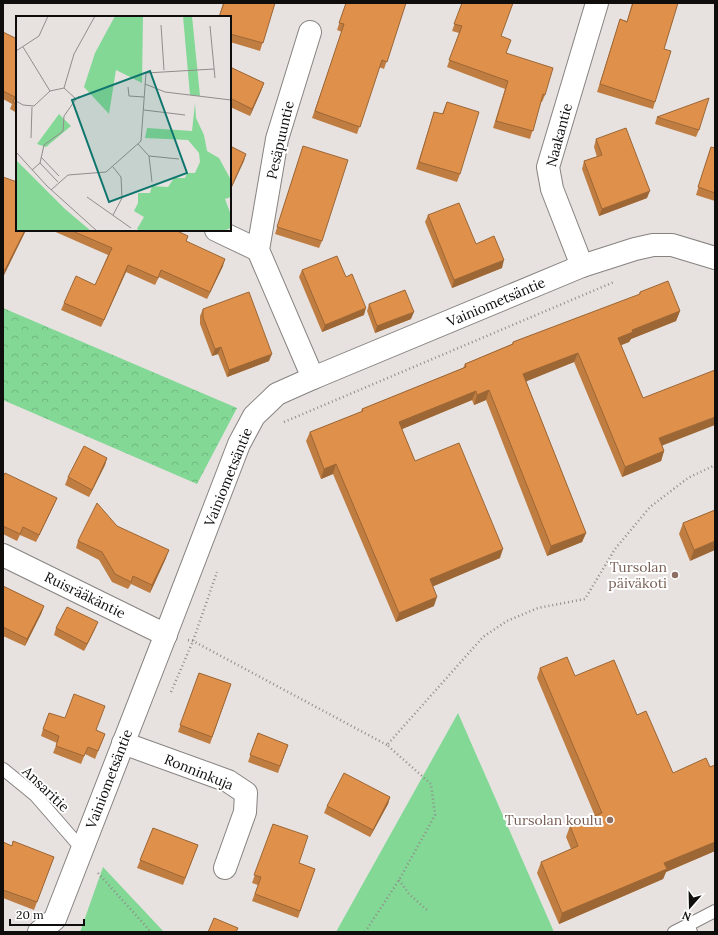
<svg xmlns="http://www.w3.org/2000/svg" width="718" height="935" viewBox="0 0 718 935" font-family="Lora,serif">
<defs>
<pattern id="forest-crowns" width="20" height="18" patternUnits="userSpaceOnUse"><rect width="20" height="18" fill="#83d896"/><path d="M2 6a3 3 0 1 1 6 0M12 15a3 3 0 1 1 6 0" fill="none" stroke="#70b880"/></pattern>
</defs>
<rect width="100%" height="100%" fill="#e7e2e0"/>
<path fill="url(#forest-crowns)" d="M 3,308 L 237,408 L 197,484 L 3,400 Z"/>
<g fill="#83d896">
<path d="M 458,713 L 554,932 L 336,932 Z"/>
<path d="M 103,867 L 164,932 L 80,932 Z"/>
</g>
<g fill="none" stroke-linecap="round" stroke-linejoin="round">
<g stroke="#878381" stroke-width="14">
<g id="service">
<path d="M 3,769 L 35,795 L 82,849"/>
<path d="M 688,925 L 715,911"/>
<path d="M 674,932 L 688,925 L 691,932"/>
</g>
</g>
<g stroke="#878381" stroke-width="24">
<g id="minor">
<path d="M 310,32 L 277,139 L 258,250 L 313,378"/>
<path d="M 216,230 L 258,250"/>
<path d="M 582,266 L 552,189 L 548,167 L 597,3"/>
<path d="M 3,555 L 166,635"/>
<path d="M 123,743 L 228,781 L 246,793 L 245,812 L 225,868"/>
<path d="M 39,932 L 55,919 C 116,760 179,603 239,444 L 254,416 L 277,394 L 313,378 L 582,266 L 635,249 L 653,245 L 672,245 L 715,258"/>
</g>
</g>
<g stroke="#8f8c8a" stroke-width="2.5" stroke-dasharray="1 3" stroke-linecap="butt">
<path d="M 284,422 L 614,282"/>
<path d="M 188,640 L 193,641 L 387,745"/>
<path d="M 171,692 L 193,641 L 217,572"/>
<path d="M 98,873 L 151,932"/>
<path d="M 399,880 L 409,894 L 427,910"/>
<path d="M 365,932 L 399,880 L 435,815 L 431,784 L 387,745 L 483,637 L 507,621 L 538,608 L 585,599 L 615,549 L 650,507 L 688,478 L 715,465"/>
</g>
<use href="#service" stroke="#fff" stroke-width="12"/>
<use href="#minor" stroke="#fff" stroke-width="22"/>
</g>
<g fill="#c07d41">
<path d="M 223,3 L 275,3 L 260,51 L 230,42 L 230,17 L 219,17 Z"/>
<path d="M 346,3 L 406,3 L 384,69 L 379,67 L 357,134 L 312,118 L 342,32 L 337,30 Z"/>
<path d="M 462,3 L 501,36 L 506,53 L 545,95 L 542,102 L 541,102 L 530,139 L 493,128 L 505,89 L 447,67 L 459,33 L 452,31 Z"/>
<path d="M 632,3 L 678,3 L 664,49 L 655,102 L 653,109 L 597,92 L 620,19 L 627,21 Z"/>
<path d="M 3,32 L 17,39 L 17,113 L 10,109 L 12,104 L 3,99 Z"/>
<path d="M 230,67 L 264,83 L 261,91 L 250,116 L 230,107 Z"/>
<path d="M 447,102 L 460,174 L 457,182 L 416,169 L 434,112 L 442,114 Z"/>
<path d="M 657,117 L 699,130 L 696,137 L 655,124 Z"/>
<path d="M 596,139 L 647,198 L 599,216 L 582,169 L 584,161 L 597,157 L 594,147 Z"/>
<path d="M 303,146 L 322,241 L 319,248 L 275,234 Z"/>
<path d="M 711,147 L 715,148 L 715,201 L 696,195 Z"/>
<path d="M 3,177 L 26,230 L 3,277 Z"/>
<path d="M 428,215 L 476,244 L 502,268 L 452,288 L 425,222 Z"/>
<path d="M 51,230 L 176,230 L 175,231 L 186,241 L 223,266 L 207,299 L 159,277 L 155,285 L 126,272 L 101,327 L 61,310 L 64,303 L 95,285 L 108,255 Z"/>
<path d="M 302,270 L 346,277 L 364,315 L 322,332 L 299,277 Z"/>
<path d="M 640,292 L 680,311 L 676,321 L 631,339 L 629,342 L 621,345 L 664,451 L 661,461 L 622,477 L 574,362 L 526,381 L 586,533 L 582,542 L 547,556 L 486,400 L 474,405 L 472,400 L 402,429 L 415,461 L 500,558 L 433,586 L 434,606 L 396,622 L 333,474 L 321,479 L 306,441 L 310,432 L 361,412 L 362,409 L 463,368 L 465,364 L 512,344 L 513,342 L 639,295 Z"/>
<path d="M 369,304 L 411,319 L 375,333 L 367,311 Z"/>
<path d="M 203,309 L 269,361 L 227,377 L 218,354 L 212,356 L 200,324 L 200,316 Z"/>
<path d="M 107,458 L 105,465 L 89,497 L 65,485 L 68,477 Z"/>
<path d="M 3,477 L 57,498 L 54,505 L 36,542 L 20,535 L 17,541 L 3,534 Z"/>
<path d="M 715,510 L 690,561 L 679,534 L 683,523 Z"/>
<path d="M 117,526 L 166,558 L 150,593 L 131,584 L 128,589 L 112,582 L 99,560 L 76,548 L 78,541 Z"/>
<path d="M 3,586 L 44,606 L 41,614 L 25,646 L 3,636 Z"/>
<path d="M 56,628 L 95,629 L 84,651 L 54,635 Z"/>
<path d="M 540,668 L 575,676 L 637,715 L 673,773 L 710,767 L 715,765 L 715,851 L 666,872 L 663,879 L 559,924 L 537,873 L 541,862 L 571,849 L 566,837 L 570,826 L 595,816 L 537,678 Z"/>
<path d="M 199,673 L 231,684 L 210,744 L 178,732 Z"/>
<path d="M 43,729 L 96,730 L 105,734 L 95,759 L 85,754 L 81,764 L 53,753 L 57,743 L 41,736 Z"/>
<path d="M 258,733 L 288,745 L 278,773 L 248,762 Z"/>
<path d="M 390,797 L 388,804 L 370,837 L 324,813 L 327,806 Z"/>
<path d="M 273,824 L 299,863 L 315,869 L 298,918 L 252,901 L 258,885 L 252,883 Z"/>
<path d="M 153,828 L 198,845 L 183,885 L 137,868 Z"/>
<path d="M 3,842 L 12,846 L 54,857 L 34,910 L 3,898 Z"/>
</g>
<g fill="#9c6635">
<path d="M 264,83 L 261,91 L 250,116 L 252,109 Z"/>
<path d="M 246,154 L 244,161 L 230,191 L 230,190 Z"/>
<path d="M 650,191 L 647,198 L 599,216 L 602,209 Z"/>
<path d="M 25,230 L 26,230 L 3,277 L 5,270 Z"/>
<path d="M 225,259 L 223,266 L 207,299 L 210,292 Z"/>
<path d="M 504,260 L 502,268 L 452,288 L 454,280 Z"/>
<path d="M 128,265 L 126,272 L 101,327 L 104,320 Z"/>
<path d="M 366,308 L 364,315 L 322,332 L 325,325 Z"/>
<path d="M 680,311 L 676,321 L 631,339 L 629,342 L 614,348 L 618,338 L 632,330 Z"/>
<path d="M 414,312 L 411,319 L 375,333 L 377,326 Z"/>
<path d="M 221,347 L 218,354 L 212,356 L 215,349 Z"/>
<path d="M 578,353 L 574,362 L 520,384 L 523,374 Z"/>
<path d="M 272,354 L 269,361 L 227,377 L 229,370 Z"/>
<path d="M 489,390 L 486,400 L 474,405 L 477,395 Z"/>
<path d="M 476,391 L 472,400 L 395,432 L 399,422 Z"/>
<path d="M 715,417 L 715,425 L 656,448 L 659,438 Z"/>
<path d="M 664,451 L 661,461 L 622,477 L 625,467 Z"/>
<path d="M 107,458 L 105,465 L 89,497 L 92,490 Z"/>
<path d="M 336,464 L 333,474 L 321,479 L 324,469 Z"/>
<path d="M 57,498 L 54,505 L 36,542 L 39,535 Z"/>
<path d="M 586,533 L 582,542 L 547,556 L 551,546 Z"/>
<path d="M 715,541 L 715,550 L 690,561 L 694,550 Z"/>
<path d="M 503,549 L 500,558 L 427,589 L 430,579 Z"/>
<path d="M 169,550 L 166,558 L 150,593 L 152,585 Z"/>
<path d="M 437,597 L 434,606 L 396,622 L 399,613 Z"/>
<path d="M 44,606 L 41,614 L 25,646 L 27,639 Z"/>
<path d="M 98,622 L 95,629 L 84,651 L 87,644 Z"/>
<path d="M 390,797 L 388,804 L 370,837 L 373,830 Z"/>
<path d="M 715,842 L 715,851 L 666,872 L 663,879 L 559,924 L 562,913 L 664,863 Z"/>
</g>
<g fill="#df914c" stroke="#9c6635">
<path d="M 224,3 L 275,3 L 263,43 L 230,34 L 230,17 L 219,17 Z"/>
<path d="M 346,3 L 406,3 L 387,62 L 382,60 L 360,127 L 315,111 L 344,24 L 339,23 Z"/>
<path d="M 462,3 L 513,3 L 501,36 L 511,40 L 506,53 L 553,68 L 545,95 L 543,94 L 533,131 L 496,121 L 508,81 L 449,60 L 462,26 L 454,24 Z"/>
<path d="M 633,3 L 678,3 L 664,49 L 671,51 L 655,102 L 600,84 L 620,19 L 627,22 Z"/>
<path d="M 3,32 L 17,39 L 17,104 L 13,102 L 15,97 L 3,91 Z"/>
<path d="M 230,67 L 264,83 L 252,109 L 230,98 Z"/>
<path d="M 709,98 L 699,130 L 657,117 Z"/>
<path d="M 447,102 L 479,112 L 460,174 L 419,162 L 434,112 L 443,114 Z"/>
<path d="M 626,128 L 650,191 L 602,209 L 584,161 L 602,155 L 596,139 Z"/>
<path d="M 230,146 L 246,154 L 230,190 Z"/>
<path d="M 303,146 L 348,160 L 322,241 L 277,227 Z"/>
<path d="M 711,147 L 715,148 L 715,193 L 698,187 Z"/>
<path d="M 3,177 L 17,182 L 17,230 L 25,230 L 5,270 L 3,269 Z"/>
<path d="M 459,203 L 476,244 L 494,236 L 504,260 L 454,280 L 428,215 Z"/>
<path d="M 70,230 L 175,230 L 188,236 L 186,241 L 225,259 L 210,292 L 161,270 L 158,278 L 128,265 L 104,320 L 64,303 L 76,276 L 95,285 L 112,248 Z"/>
<path d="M 337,256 L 346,277 L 352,274 L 366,308 L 325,325 L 302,270 Z"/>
<path d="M 668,281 L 680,311 L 632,330 L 633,332 L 618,338 L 643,398 L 715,370 L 715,417 L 659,438 L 664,451 L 625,467 L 578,353 L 523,374 L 586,533 L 551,546 L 489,390 L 477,395 L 476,391 L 399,422 L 415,461 L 459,443 L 503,549 L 430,579 L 437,597 L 399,613 L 336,464 L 324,469 L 310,432 L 363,411 L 362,409 L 466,367 L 465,364 L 513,344 L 513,342 L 640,294 L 640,292 Z"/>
<path d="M 405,290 L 414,312 L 377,326 L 369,304 Z"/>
<path d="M 249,292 L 272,354 L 229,370 L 221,347 L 215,349 L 203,317 L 203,309 Z"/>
<path d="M 84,446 L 107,458 L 92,490 L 68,477 Z"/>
<path d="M 5,473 L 57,498 L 39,535 L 23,527 L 20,534 L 3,526 L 3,477 Z"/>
<path d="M 97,503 L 117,526 L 169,550 L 152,585 L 133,576 L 131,582 L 115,574 L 102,552 L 78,541 Z"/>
<path d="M 715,510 L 715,541 L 694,550 L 683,523 Z"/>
<path d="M 3,586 L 44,606 L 27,639 L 3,627 Z"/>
<path d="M 67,607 L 98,622 L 87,644 L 56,628 Z"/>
<path d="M 567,657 L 575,676 L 614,660 L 637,715 L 646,711 L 673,773 L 706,758 L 710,767 L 715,765 L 715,842 L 664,863 L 667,869 L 562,913 L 541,862 L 578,846 L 570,826 L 602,813 L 540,668 Z"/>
<path d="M 199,673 L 231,684 L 212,737 L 180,725 Z"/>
<path d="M 74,694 L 105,706 L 96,730 L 105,734 L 98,751 L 88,747 L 84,756 L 56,746 L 59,736 L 43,729 L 49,713 L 65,718 Z"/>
<path d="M 258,733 L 288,745 L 280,766 L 250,755 Z"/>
<path d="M 344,773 L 390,797 L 373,830 L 327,806 Z"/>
<path d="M 273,824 L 308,836 L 299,863 L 315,869 L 300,911 L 255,894 L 261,877 L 254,875 Z"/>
<path d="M 153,828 L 198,845 L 185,878 L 140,860 Z"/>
<path d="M 13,841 L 54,857 L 37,902 L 3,890 L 3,842 L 12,846 Z"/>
<path d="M 214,918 L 238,928 L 236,932 L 208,932 Z"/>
</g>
<g fill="#8d6e63" stroke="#fff" stroke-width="1.5">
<circle cx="675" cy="575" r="4"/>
<circle cx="610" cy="820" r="4"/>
</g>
<g text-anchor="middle" stroke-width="4" stroke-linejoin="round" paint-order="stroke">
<g font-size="14" fill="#0f0e0d" stroke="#fff">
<text transform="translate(559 135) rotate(-75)" y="5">Naakantie</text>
<text transform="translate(280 140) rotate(-77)" y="5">Pesäpuuntie</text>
<text transform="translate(496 302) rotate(-23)" y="5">Vainiometsäntie</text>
<text transform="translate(228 477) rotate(-68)" y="5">Vainiometsäntie</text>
<text transform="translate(85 595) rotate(26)" y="5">Ruisrääkäntie</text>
<text transform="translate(199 772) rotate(22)" y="5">Ronninkuja</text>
<text transform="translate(109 779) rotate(-69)" y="5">Vainiometsäntie</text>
<text transform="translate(46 789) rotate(44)" y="5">Ansaritie</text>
</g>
<g font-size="14" fill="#785e54" stroke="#fff" text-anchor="end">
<text x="667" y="572">Tursolan<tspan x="667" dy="16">päiväkoti</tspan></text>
<text x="602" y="825">Tursolan koulu</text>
</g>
</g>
<g transform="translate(16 16)">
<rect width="215" height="215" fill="#e7e2e0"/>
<path d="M 179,87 L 180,102 L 188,119 L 191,135 L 203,142 L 215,164 L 215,181 L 209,183 L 215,199 L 215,212 L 207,215 L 124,215 L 121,213 L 128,201 L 118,195 L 122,187 L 122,177 L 134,177 L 136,170 L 152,171 L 158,162 L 169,162 L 171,157 L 179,157 L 184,146 L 183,137 L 172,124 L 129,122 L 131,112 L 176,115 ZM 0,144 L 49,193 L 75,215 L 0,215 Z" fill="#83d896"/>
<path d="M 99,0 L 127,0 L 126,67 L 100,54 L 93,98 L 68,71 L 79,37 ZM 167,0 L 176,0 L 184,80 L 174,79 ZM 43,98 L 55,110 L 30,131 L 21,128 Z" fill="#83d896"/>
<path fill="none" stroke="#918d8c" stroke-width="1" d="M 145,9 L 148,54M 194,10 L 199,62M 7,31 L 34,75M 0,35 L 23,20 L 32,0M 129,68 L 149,76 L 215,84M 112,71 L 113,80 L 128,81M 48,72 L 60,83 L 63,80M 0,85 L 7,89 L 18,90 L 34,75 L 48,72 L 58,38 L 79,0M 128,94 L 169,99M 15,122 L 16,91M 122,128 L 133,140 L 136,166M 0,136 L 31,170 L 81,215M 133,140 L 163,143M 25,141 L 43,160M 24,147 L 42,166M 16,154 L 24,147 L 28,129 L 47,115 L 48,100 L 60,83M 35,174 L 52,159 L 90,156 L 125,125 L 130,57 L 198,53M 71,181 L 115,212M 97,199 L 106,182 L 105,161 L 97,151"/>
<path fill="#0f766e" fill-opacity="0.15" stroke="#0f766e" stroke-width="2" d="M 134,55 L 171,157 L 93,186 L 56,84 Z"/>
<rect width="215" height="215" fill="none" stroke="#0f0e0d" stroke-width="2"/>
</g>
<rect width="718" height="935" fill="none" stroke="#0f0e0d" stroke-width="8"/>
<g transform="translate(690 907) rotate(200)" stroke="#ffffff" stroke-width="3" paint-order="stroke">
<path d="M0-3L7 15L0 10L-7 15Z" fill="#0f0e0d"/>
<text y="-6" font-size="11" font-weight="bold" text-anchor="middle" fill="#0f0e0d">N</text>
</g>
<path d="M10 919v6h74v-6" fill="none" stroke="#0f0e0d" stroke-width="2"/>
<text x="16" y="919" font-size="12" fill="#0f0e0d" stroke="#ffffff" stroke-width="3" paint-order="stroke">20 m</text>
</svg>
